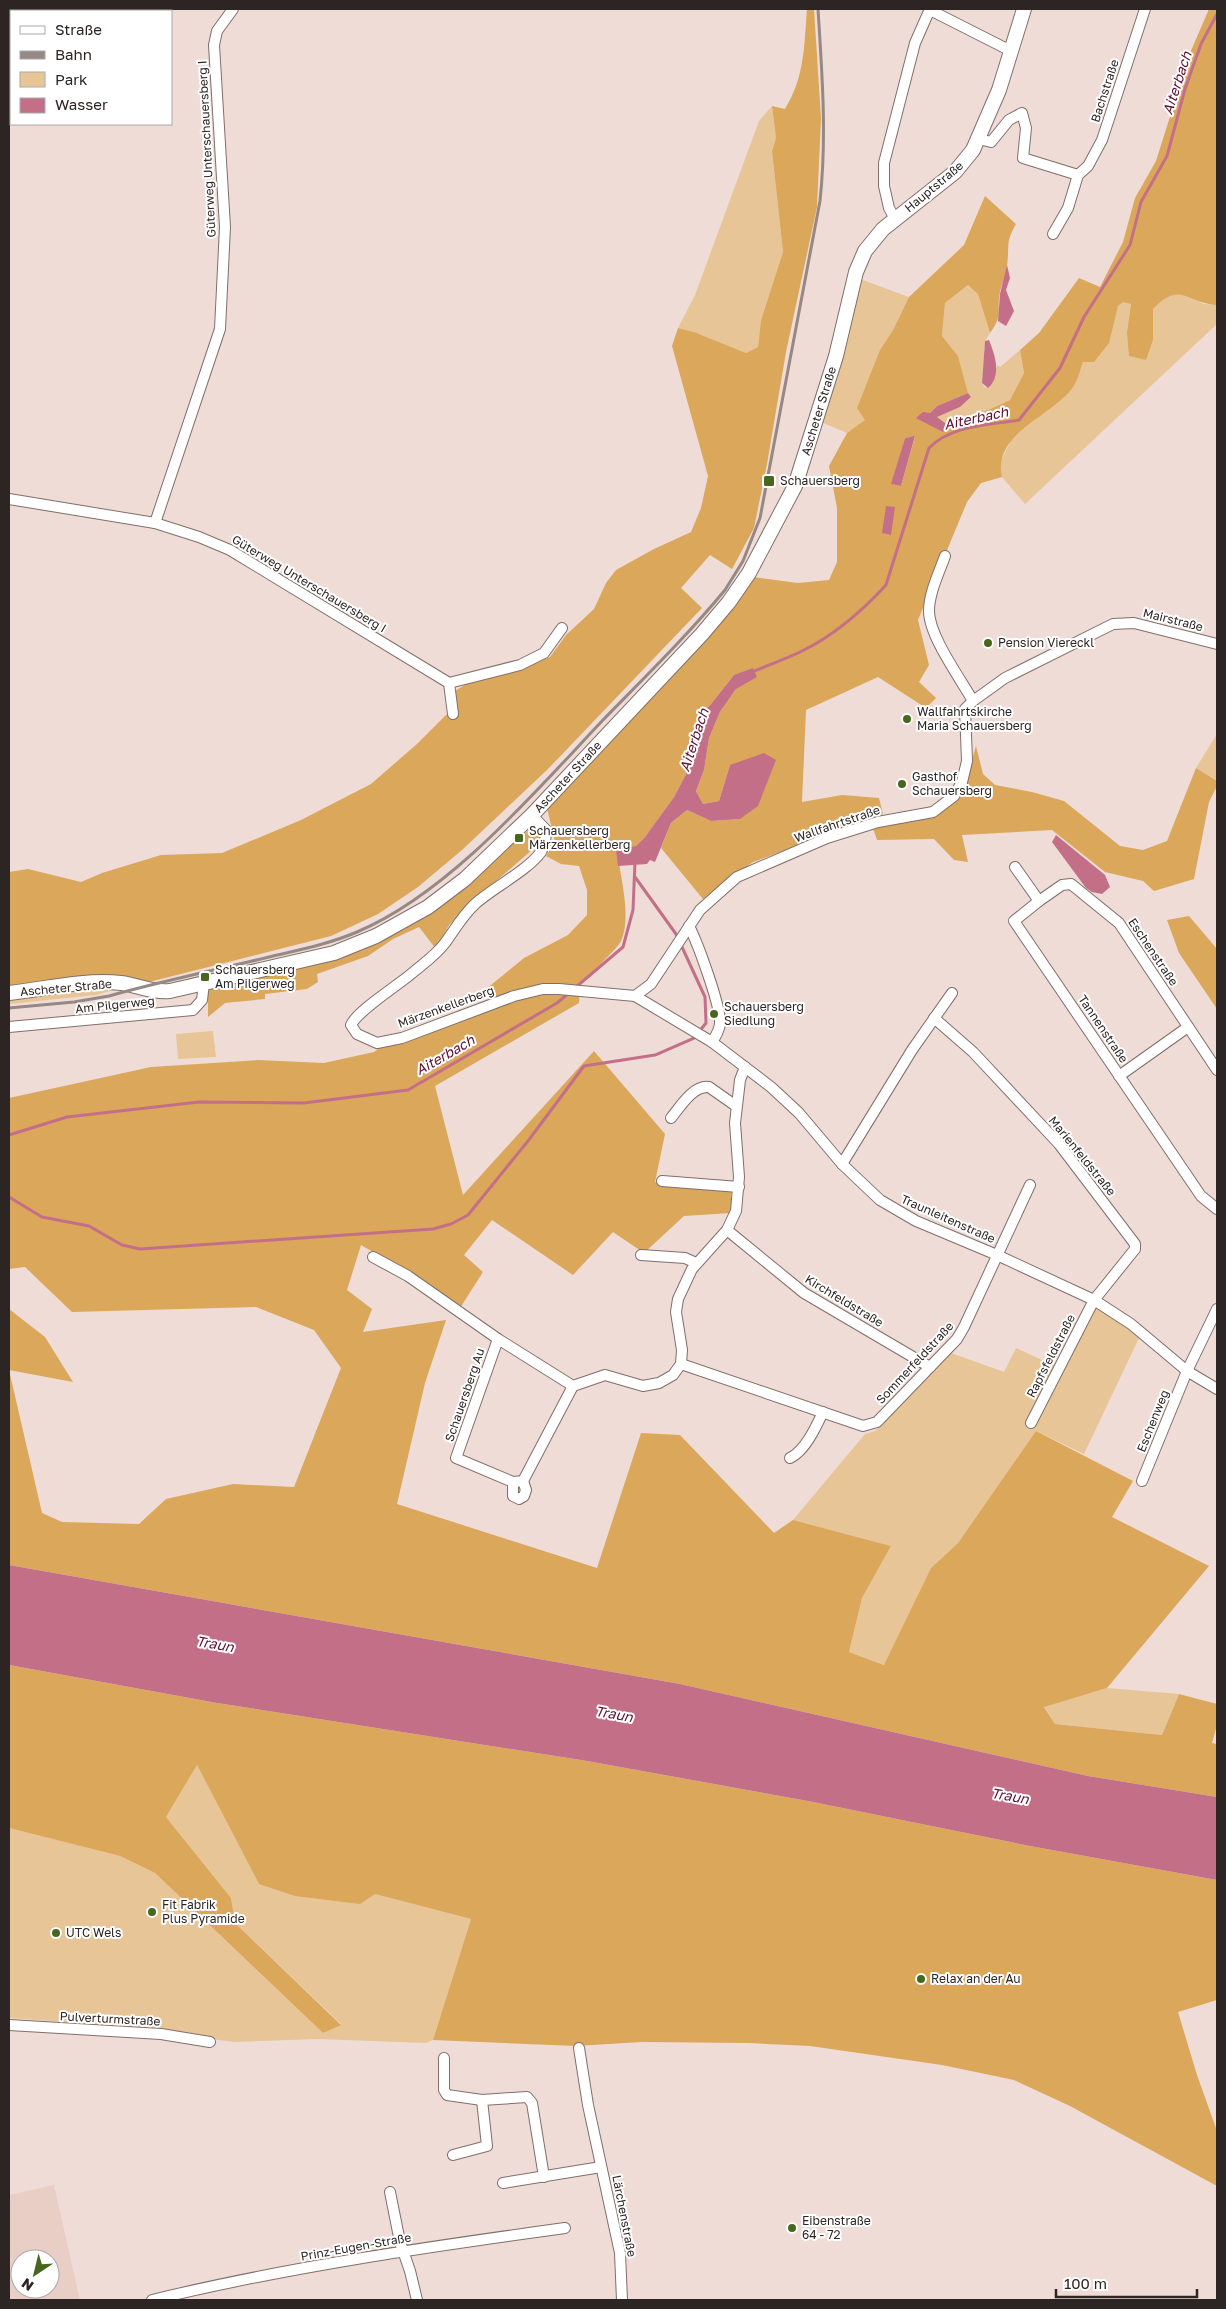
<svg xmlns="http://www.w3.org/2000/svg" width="1226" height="2309" viewBox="0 0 1226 2309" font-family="'Golos Text',sans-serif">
<rect width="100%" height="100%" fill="#efdcd6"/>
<path fill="#e9cec5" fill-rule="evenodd" d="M 54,2185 L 80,2300 L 9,2300 L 9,2195 ZM 20,2259 L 50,2259 L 50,2289 L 20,2289 Z"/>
<g fill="#e7c597">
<path d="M 772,106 L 776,138 L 772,151 L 783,252 L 761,320 L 758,347 L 746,353 L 694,332 L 678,328 L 695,295 L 759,121 Z"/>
<path d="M 860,279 L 909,297 L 893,330 L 880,350 L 866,420 L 847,433 L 821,422 Z"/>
<path d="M 968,285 L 978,293 L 990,333 L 985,341 L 982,383 L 984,387 L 988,388 L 994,380 L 997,365 L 1000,367 L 1020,350 L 1024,373 L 1010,400 L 981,413 L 957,428 L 949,426 L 936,417 L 960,407 L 971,397 L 968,393 L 958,356 L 942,336 L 945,303 Z"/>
<path d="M 1179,293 L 1204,304 L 1217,305 L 1217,324 L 1025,504 L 1002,477 L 999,465 L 1010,442 L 1025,426 L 1073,387 L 1083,362 L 1114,320 L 1118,306 L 1123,301 L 1131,304 L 1127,332 L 1145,360 L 1153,340 L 1153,309 L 1165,296 Z"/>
<path d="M 1217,734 L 1217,781 L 1196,768 Z"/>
<path d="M 101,987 L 117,989 L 96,995 L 9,1004 L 9,998 Z"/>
<path d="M 213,1031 L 216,1057 L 178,1059 L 176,1034 Z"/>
<path d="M 1093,1304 L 1118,1320 L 1139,1338 L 1084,1454 L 1036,1431 L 958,1543 L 931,1568 L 885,1665 L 849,1652 L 862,1598 L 891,1546 L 793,1520 L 865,1434 L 875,1431 L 951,1353 L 1004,1372 L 1016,1348 L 1057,1367 Z"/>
<path d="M 1107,1688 L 1179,1694 L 1162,1735 L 1055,1724 L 1044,1706 Z"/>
<path d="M 197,1765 L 259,1884 L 375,1894 L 471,1919 L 433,2040 L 426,2043 L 317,2039 L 235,2042 L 82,2023 L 9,2018 L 9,1828 L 120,1856 L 155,1873 L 323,2033 L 341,2024 L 235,1923 L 231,1898 L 166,1817 Z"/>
</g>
<g fill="#dba75b" fill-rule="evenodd">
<path d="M 807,9 L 814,9 L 821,118 L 817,207 L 786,352 L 767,464 L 754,528 L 732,569 L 710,555 L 681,588 L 702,608 L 549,768 L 462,850 L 418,887 L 378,914 L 331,936 L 149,982 L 124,976 L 9,988 L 9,872 L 28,869 L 81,882 L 102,873 L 161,855 L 222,853 L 301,820 L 371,784 L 417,744 L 446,715 L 456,714 L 455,691 L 471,681 L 503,674 L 550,657 L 566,635 L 594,609 L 606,583 L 616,570 L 654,549 L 691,532 L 701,508 L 708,476 L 672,346 L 678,328 L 694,332 L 746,353 L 758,347 L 761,320 L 783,252 L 772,151 L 776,138 L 772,106 L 785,109 C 805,76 804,46 807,9 Z"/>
<path d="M 1209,9 L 1217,9 L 1217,305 C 1185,303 1181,280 1153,309 L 1153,340 L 1146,360 L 1129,356 L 1127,332 L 1131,304 L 1123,302 L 1118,306 L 1109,343 L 1094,362 L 1083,362 C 1080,370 1078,380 1073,387 C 1053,416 992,433 1002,477 L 981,483 L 967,502 L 918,620 L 929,665 L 919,682 L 936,698 L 926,708 L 878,677 L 806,710 L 802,802 L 842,795 L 879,798 L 883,814 L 753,862 L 703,899 L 661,848 L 671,823 L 687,810 L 711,821 L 740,819 L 730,765 L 719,801 L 703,804 L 696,791 L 704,770 L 709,738 L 720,712 L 736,689 L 734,675 L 711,704 L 699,716 L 694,733 L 693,761 L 674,797 L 645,837 L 636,846 L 627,847 L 616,842 C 618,869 633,915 621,941 C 616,951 589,974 580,983 L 579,1003 L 435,1086 L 463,1195 L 594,1051 L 665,1134 L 655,1182 L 731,1192 L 731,1213 L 684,1216 L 644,1253 L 613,1232 L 573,1275 L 492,1220 L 464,1255 L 483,1272 L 460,1308 L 411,1274 L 361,1245 L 347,1290 L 372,1309 L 363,1332 L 446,1320 L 425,1383 L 397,1504 L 597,1568 L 641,1433 L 680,1435 L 774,1533 L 793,1520 L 891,1546 L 862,1598 L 849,1652 L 884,1665 L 931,1568 L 958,1543 L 1036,1431 L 1133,1481 L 1112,1517 L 1209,1566 L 1107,1688 L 1044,1707 L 1055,1724 L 1162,1735 L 1179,1694 L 1217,1704 L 1217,1725 L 1212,1743 L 1217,1744 L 1217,1797 L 1088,1776 L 680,1684 L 9,1565 L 9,1309 L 45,1337 L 73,1382 L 9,1370 L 42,1513 L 62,1522 L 139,1524 L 166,1499 L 233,1484 L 294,1487 L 341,1368 L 314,1330 L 256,1307 L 72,1312 L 25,1267 L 9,1269 L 9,1098 L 151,1067 L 258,1060 L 324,1063 L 374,1052 L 383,1045 L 497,1004 L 486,989 L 524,958 L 568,935 L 587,915 L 587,890 L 579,866 L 561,864 L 546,856 L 555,842 L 547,808 L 753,577 L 798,583 L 829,580 L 837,562 L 837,508 L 829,466 L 847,433 L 865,420 L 857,408 L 880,350 L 893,330 L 909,297 L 964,245 L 985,196 L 1016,224 C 1005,243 1010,245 1007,265 C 1006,275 1002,283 1000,292 C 996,312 1004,314 990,333 L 978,294 L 968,285 L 945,303 L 942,336 L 958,356 L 968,393 L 937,406 L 930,413 L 943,432 L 949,426 L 957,428 L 981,413 L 1010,400 L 1024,373 L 1020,350 L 1039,333 L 1079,278 L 1100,287 L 1123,242 L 1135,198 L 1156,161 L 1190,53 ZM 915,437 L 901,486 L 892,484 L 905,438 Z"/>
<path d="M 976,746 L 983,774 L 995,785 L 1032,792 L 1064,801 L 1120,846 L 1143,850 L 1167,841 L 1196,768 L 1217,781 L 1217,786 L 1209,802 L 1194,879 L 1154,891 L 1143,881 L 1105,872 L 1052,830 L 962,835 L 968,862 L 954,860 L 934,839 L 877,840 L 873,828 L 924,817 L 965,784 Z"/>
<path d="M 530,829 L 540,832 L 540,843 L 464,909 L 449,925 L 436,949 L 419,927 L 393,939 L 368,956 L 317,974 L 318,982 L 307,989 L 265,994 L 265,999 L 225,1003 L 208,1017 L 208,989 C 268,973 343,960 398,932 C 448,906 487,865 530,829 Z"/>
<path d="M 1189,916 L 1217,949 L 1217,1009 L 1179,953 L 1167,920 Z"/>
<path d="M 9,1665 L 217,1703 L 587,1761 L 808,1801 L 1030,1846 L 1217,1880 L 1217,2000 L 1178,2012 L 1197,2075 L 1217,2131 L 1217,2186 L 1070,2106 L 1014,2080 L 942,2065 L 810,2046 L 749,2043 L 642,2042 L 576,2046 L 433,2040 L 471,1919 L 375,1894 L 360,1904 L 295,1896 L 259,1884 L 197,1765 L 166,1817 L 231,1898 L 235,1923 L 341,2025 L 323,2033 L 155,1873 L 120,1856 L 9,1828 Z"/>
</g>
<g fill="#c46f88">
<path d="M 1007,265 L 1010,278 L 1006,290 L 1014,311 L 1006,326 L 998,321 L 1000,294 Z"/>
<path d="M 989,340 C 995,355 1002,376 988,388 L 982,383 L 985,341 Z"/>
<path d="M 968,393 L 971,397 L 960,407 L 937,417 L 949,426 L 943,432 L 916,418 L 923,412 L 930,413 L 937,406 Z"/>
<path d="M 915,436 L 901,486 L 891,484 L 905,438 Z"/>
<path d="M 886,506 L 895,507 L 891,535 L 882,533 Z"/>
<path d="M 753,668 L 757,677 L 736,689 L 720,712 L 709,738 L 704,770 L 696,791 L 703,804 L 719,801 L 730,765 L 764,753 L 776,760 L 758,806 L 740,819 L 711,821 L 687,810 L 671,823 L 655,862 L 650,860 L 647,864 L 618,866 L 615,842 L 627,847 L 636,846 L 645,837 L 674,797 L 693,761 L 694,733 L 699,716 L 711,704 L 734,675 Z"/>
<path d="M 1056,835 L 1105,875 L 1110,887 L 1102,894 L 1092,892 L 1086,888 L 1052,842 Z"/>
<path d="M 9,1565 L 680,1684 L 1088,1776 L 1217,1797 L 1217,1880 L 1030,1846 L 808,1801 L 587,1761 L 217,1703 L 9,1665 Z"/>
</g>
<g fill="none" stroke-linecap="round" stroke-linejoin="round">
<g stroke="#c46f88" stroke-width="3">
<path d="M 752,672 C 768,665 786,659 802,651 C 833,636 863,610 886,585 L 929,448 C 951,425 990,425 1019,420 L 1060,368 L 1084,317 L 1130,245 L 1141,202 L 1167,156 L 1185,89 L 1201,44 L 1217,14"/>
<path d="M 576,987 L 623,947 L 633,910 L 635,862"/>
<path d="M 9,1135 L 67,1117 L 199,1102 L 304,1103 L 408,1090 L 557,1003 L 569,993"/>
<path d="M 9,1197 L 42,1217 L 89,1226 L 122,1245 L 140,1249 L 433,1229 L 451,1224 L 468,1215 L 528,1141 L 584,1066 L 655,1055 L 694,1038 L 706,1023 L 705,997 L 676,934 L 635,877"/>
</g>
<g stroke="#806f6a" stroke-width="12">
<g id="minor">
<path d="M 930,10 L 1011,51"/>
<path d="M 979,139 L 991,142 L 1009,120 L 1022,113 L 1026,128 L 1023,158 L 1078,175"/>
<path d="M 895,219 L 889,208 L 884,186 L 884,163 L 915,43 L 930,9"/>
<path d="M 1053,234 L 1068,208 L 1078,175 L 1088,166 L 1102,140 L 1145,9"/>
<path d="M 9,499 L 155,523 L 199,537 L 230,550 L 449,683"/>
<path d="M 155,523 L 220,329 L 225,227 L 214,45 L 217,31 L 233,9"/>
<path d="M 945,556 C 939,573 929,593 929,611 C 929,636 960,678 973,701"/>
<path d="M 449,683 L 520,665 L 544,653 L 562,628"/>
<path d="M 449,683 L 453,714"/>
<path d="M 532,815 L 546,830 C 546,838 545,845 541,852 C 528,870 493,888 475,904 C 463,915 455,929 445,943 C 436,955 423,964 411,974 C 397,986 357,1011 351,1025 L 357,1034 L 377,1043 L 402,1038 L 514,996 L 543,989 L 559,989 L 635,996 L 712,1042 L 771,1087 L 799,1113 L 842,1164 L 880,1200 L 916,1221 L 997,1255 L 1094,1300 L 1131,1324 L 1187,1371 L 1217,1389"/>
<path d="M 1015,867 L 1039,901 L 1014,921 L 1201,1196 L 1217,1209"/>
<path d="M 1039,901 L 1062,885 L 1071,884 L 1119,923 L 1217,1070"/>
<path d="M 689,926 C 698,944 721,1006 720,1024 C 719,1031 716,1036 712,1042"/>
<path d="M 635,996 L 651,984 L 700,910 L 737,877 L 827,838 L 878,822 L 933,812 L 954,796 L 962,782 L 967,761 L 965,709 L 973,701 L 1005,678 L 1113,624 L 1134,623 L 1217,644"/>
<path d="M 934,1018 L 973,1052 L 1059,1144 L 1135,1244 L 1135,1249 L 1094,1300 L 1031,1423"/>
<path d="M 9,1027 L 193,1010 L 202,1000 L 204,983"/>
<path d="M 1119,1076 L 1188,1027"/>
<path d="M 671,1118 C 680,1107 693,1085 709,1087 L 736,1106"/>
<path d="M 842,1164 L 912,1050 L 952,993"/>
<path d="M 662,1181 L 739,1187"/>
<path d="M 727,1230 L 804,1293 L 930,1367"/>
<path d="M 641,1255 L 685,1258 L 696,1263"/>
<path d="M 373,1257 L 408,1276 L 498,1339 L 573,1386 L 605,1375 L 643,1386 L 659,1383 L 673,1375 L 681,1364 L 682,1350 L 676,1312 L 678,1299 L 692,1269 L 727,1230 L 736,1211 L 739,1177 L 735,1123 L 740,1080 L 745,1067"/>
<path d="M 498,1339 L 456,1458 L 513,1482 L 523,1481 L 573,1386"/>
<path d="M 681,1364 L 863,1426 L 877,1422 L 957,1339 L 964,1327 L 1030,1185"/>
<path d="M 790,1458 C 805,1451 816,1427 823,1412"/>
<path d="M 1142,1481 L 1187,1371 L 1217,1309"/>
<path d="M 513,1482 L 513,1496 L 519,1499 L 524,1496 L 526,1490 L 523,1481"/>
<path d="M 9,2025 L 161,2034 L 210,2042"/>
<path d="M 579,2048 L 588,2105 L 620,2253 L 622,2300"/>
<path d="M 444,2058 L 444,2090 L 447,2095 L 482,2100"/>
<path d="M 453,2155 L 487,2146 L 482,2100 L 527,2097 L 532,2103 L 544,2177"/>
<path d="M 503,2183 L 601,2167"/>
<path d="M 390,2192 L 400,2242 L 410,2271 L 417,2300"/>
<path d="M 152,2300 C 288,2267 427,2247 565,2228"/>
</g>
</g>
<g stroke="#806f6a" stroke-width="16">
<path id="secondary" d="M 9,993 C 45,989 84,979 121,983 C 138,985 152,993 170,991 L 334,953 L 376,936 L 428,907 L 465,879 L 532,815 L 702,634 L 729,602 L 749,573 L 795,486 L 836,356 L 856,272 L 865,251 L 883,229 L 955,172 L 973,150 L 999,90 L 1024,9"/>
</g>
<use href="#minor" stroke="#fff" stroke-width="10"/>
<use href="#secondary" stroke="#fff" stroke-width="14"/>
<path stroke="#968884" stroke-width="3" d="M 9,1008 L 74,1002 L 109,996 C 162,981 216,970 269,957 C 299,950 329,944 357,932 C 449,893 534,793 602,721 C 644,678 687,636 725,590 L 743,561 L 760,518 L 820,201 C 827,136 822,73 818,9"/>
</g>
<g fill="#46671e" stroke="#fff" stroke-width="2">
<rect x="763" y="475" width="12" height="12" rx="2.5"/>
<circle cx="988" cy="643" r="5"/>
<circle cx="907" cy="719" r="5"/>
<circle cx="902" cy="784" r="5"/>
<rect x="514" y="833" width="10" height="10" rx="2.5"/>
<rect x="200" y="972" width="10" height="10" rx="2.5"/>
<circle cx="714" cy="1014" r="5"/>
<circle cx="152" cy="1912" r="5"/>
<circle cx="56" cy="1933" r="5"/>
<circle cx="921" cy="1979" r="5"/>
<circle cx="792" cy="2228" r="5"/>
</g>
<g text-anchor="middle" stroke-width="4" stroke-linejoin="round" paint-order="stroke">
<g font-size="12" fill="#2c2523" stroke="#fff">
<text transform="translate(1105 91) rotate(-72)" y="4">Bachstraße</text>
<text transform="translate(207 149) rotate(-93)" y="4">Güterweg Unterschauersberg I</text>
<text transform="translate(934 187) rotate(-40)" y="4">Hauptstraße</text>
<text transform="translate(819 411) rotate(-73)" y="4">Ascheter Straße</text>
<text transform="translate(309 584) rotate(31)" y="4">Güterweg Unterschauersberg I</text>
<text transform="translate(1173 620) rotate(14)" y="4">Mairstraße</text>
<text transform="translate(568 777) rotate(-47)" y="4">Ascheter Straße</text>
<text transform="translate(837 824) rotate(-19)" y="4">Wallfahrtstraße</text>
<text transform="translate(1153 952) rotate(56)" y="4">Eschenstraße</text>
<text transform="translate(66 988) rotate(-5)" y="4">Ascheter Straße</text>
<text transform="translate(115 1005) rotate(-6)" y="4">Am Pilgerweg</text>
<text transform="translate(446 1007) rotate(-20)" y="4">Märzenkellerberg</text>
<text transform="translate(1103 1029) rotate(56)" y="4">Tannenstraße</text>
<text transform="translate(1082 1156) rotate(51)" y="4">Marienfeldstraße</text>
<text transform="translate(948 1219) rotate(24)" y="4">Traunleitenstraße</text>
<text transform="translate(844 1301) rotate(31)" y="4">Kirchfeldstraße</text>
<text transform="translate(1051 1356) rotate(-63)" y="4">Rapfsfeldstraße</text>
<text transform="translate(915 1363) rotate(-47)" y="4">Sommerfeldstraße</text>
<text transform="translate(465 1395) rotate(-71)" y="4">Schauersberg Au</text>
<text transform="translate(1153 1421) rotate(-68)" y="4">Eschenweg</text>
<text transform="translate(110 2019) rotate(3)" y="4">Pulverturmstraße</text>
<text transform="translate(624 2216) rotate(79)" y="4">Lärchenstraße</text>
<text transform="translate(356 2247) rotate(-10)" y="4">Prinz-Eugen-Straße</text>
</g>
<g font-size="12" fill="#2c2523" stroke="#fff" text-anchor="start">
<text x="780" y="485">Schauersberg</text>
<text x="998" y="647">Pension Viereckl</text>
<text x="917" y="716">Wallfahrtskirche<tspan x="917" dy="14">Maria Schauersberg</tspan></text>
<text x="912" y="781">Gasthof<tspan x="912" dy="14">Schauersberg</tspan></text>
<text x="529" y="835">Schauersberg<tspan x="529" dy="14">Märzenkellerberg</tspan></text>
<text x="215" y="974">Schauersberg<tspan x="215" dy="14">Am Pilgerweg</tspan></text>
<text x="724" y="1011">Schauersberg<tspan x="724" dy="14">Siedlung</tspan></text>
<text x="162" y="1909">Fit Fabrik<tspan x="162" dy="14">Plus Pyramide</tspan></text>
<text x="66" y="1937">UTC Wels</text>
<text x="931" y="1983">Relax an der Au</text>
<text x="802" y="2225">Eibenstraße<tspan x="802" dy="14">64 - 72</tspan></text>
</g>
<g font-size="14" font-style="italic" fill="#5f1030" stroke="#fff">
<text transform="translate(1177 83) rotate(-72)" y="5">Aiterbach</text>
<text transform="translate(976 418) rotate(-12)" y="5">Aiterbach</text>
<text transform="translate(694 740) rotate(-72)" y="5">Aiterbach</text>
<text transform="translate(445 1055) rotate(-30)" y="5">Aiterbach</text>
<text transform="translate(215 1644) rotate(10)" y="5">Traun</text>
<text transform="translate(614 1714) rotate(10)" y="5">Traun</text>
<text transform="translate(1010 1796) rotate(10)" y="5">Traun</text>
</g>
</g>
<rect width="1226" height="2309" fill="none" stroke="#2c2523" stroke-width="20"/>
<rect x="10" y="10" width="162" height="115" fill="#ffffff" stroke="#aba8a7"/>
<rect x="20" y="26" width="25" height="8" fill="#ffffff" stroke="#aba8a7"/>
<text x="55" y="35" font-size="15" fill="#2c2523">Straße</text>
<rect x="20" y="51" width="25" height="8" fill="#968884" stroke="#aba8a7"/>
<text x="55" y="60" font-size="15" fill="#2c2523">Bahn</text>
<rect x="20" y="72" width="25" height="15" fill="#e7c597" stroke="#aba8a7"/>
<text x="55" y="85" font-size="15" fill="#2c2523">Park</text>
<rect x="20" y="98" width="25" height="15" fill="#c46f88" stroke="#aba8a7"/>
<text x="55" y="110" font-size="15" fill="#2c2523">Wasser</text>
<g transform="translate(35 2274) rotate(215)"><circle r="24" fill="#ffffff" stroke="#aba8a7"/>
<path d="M0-4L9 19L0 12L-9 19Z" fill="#46671e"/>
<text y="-8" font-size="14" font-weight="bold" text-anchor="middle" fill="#2c2523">N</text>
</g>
<path d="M1056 2289v8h141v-8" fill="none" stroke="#2c2523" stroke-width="2.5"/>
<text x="1064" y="2289" font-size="15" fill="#2c2523" stroke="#ffffff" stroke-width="4" paint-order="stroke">100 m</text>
</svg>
